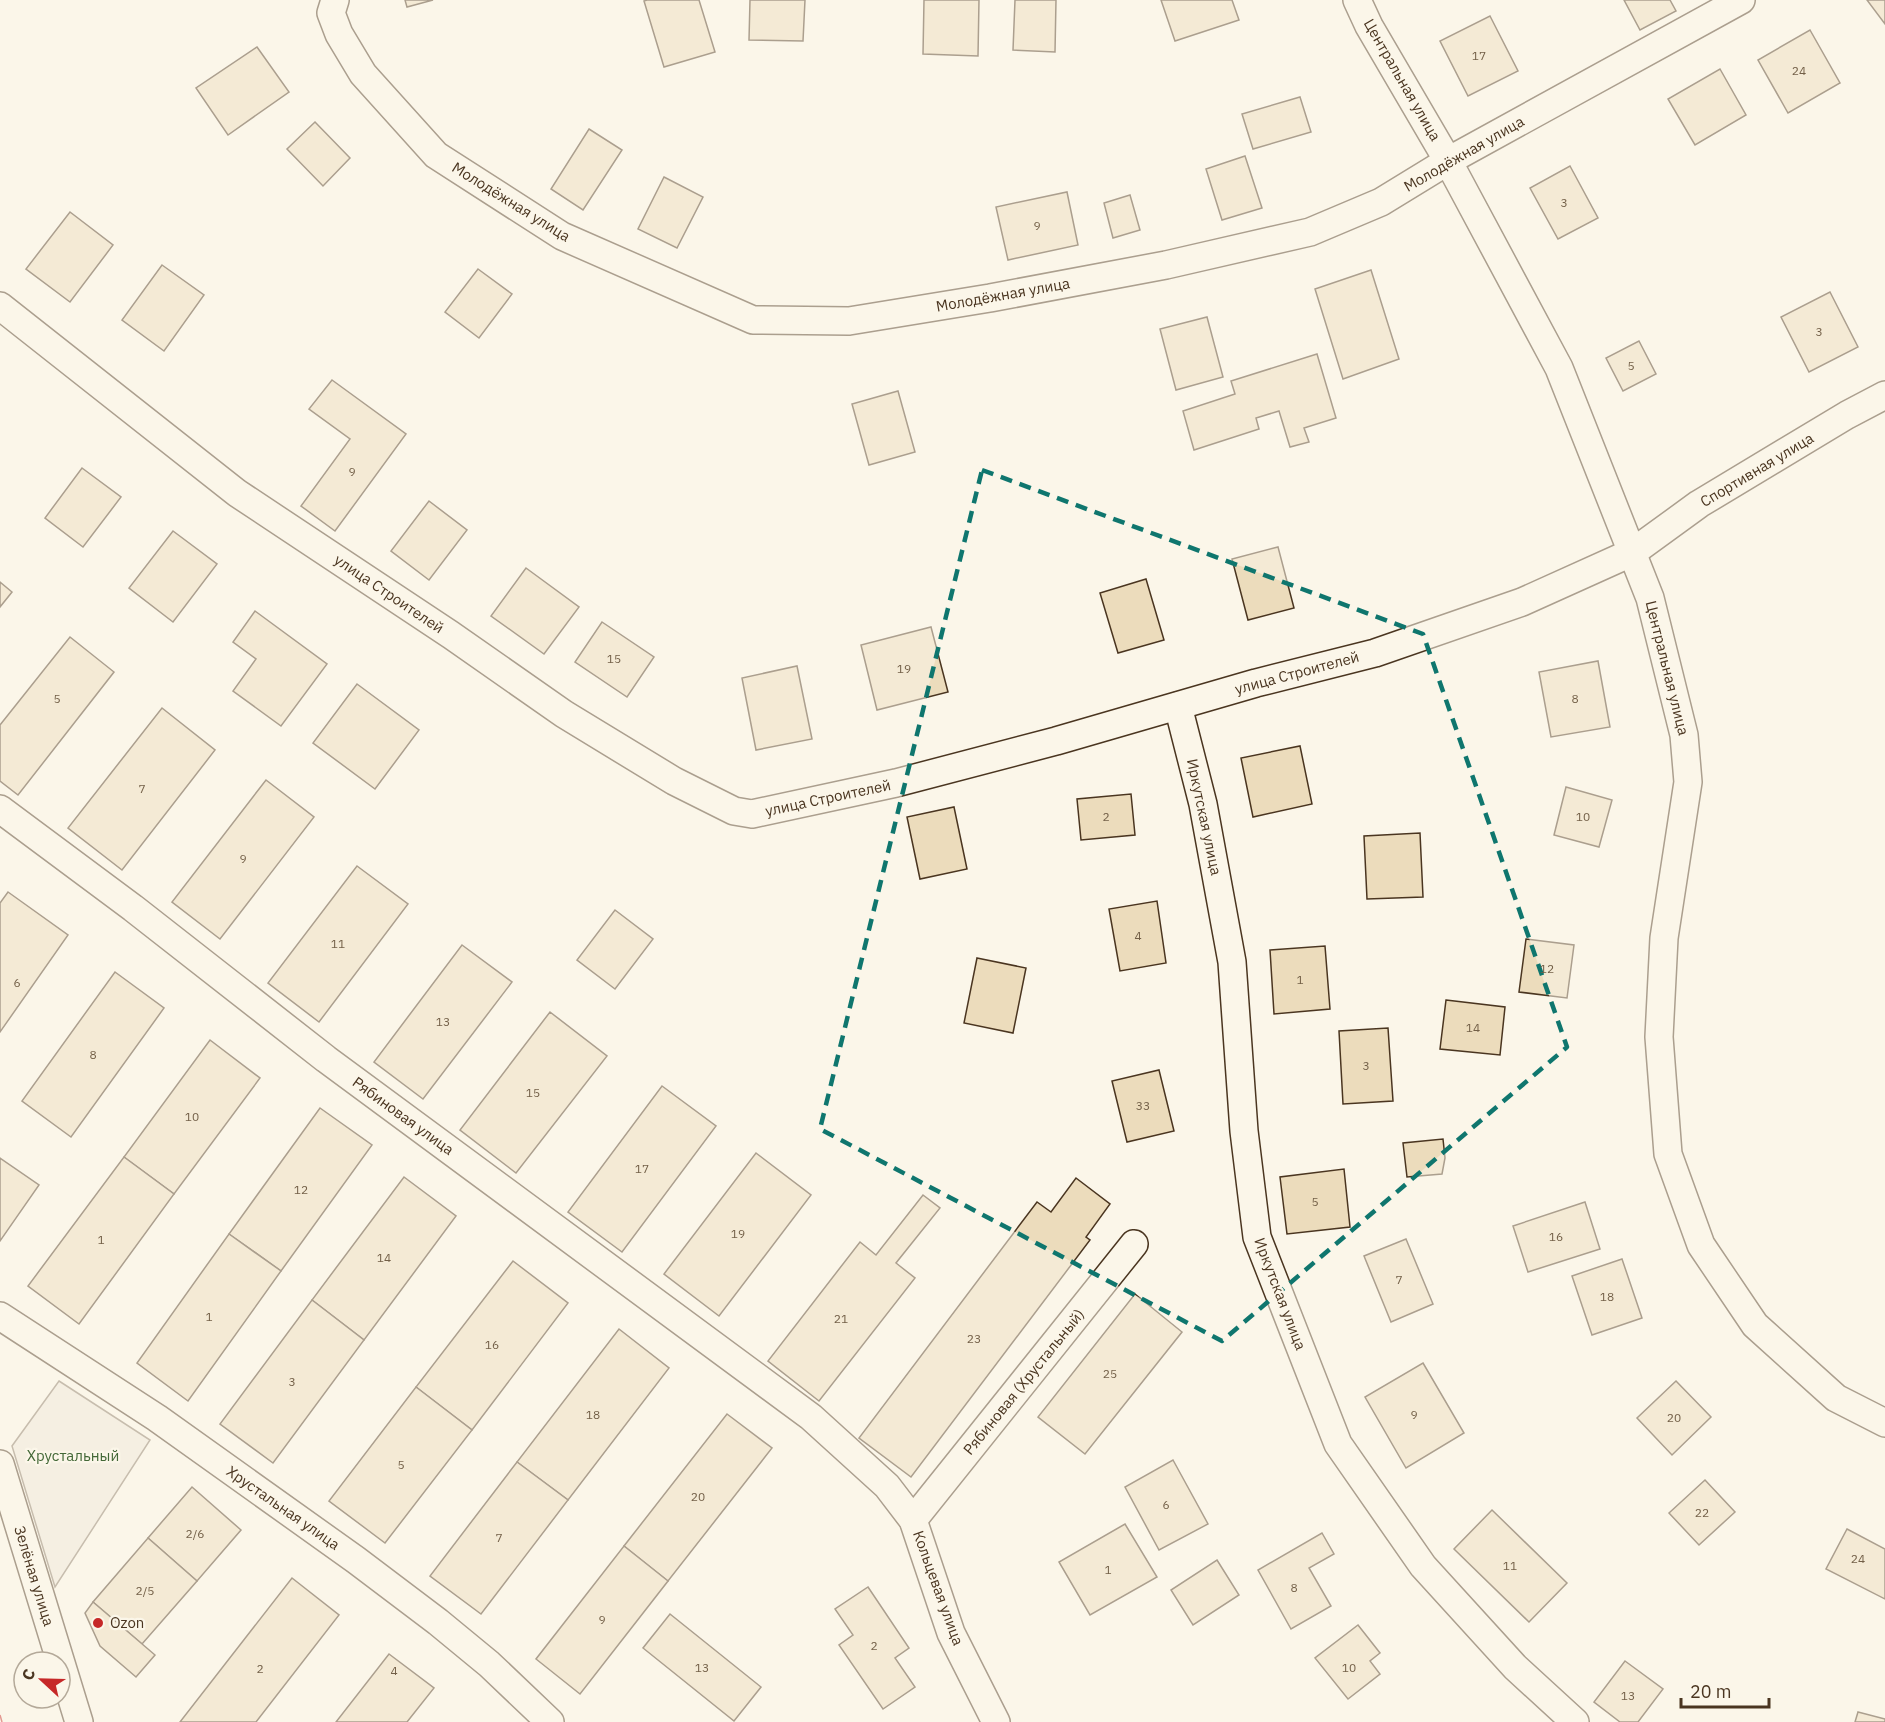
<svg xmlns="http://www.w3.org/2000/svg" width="1885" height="1722" viewBox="0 0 1885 1722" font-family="'IBM Plex Sans',sans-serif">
<rect width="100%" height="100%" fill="#fbf6e9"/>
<path fill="#ede6d9" stroke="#887966" stroke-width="1.5" d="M 59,1381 L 150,1440 L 55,1587 L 12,1446 Z"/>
<g fill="#ecdcbc" stroke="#4a3520" stroke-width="1.5">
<path d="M 405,0 L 433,0 L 407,7 Z"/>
<path d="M 647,0 L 699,0 L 715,52 L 664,67 L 644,1 Z"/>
<path d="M 750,0 L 805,0 L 803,41 L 749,40 Z"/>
<path d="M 924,0 L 979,0 L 978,56 L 923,54 Z"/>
<path d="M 1015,0 L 1056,0 L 1055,52 L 1013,50 Z"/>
<path d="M 1161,0 L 1232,0 L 1239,20 L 1175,41 Z"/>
<path d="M 1624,0 L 1670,0 L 1676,11 L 1640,30 Z"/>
<path d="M 1867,0 L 1885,0 L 1885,24 Z"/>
<path d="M 1490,16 L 1518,71 L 1468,96 L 1440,41 Z"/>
<path d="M 1810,30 L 1840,83 L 1788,113 L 1758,60 Z"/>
<path d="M 257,47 L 289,92 L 228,135 L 196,88 Z"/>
<path d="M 1720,69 L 1746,115 L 1695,145 L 1668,99 Z"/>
<path d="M 1300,97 L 1311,132 L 1253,149 L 1242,114 Z"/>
<path d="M 315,122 L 350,158 L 323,186 L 287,149 Z"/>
<path d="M 589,129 L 622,150 L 583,210 L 551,189 Z"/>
<path d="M 1245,156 L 1262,208 L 1222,220 L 1206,169 Z"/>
<path d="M 1570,166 L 1598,218 L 1558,239 L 1530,188 Z"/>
<path d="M 664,177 L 703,197 L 677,248 L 638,229 Z"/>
<path d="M 1067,192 L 1078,245 L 1008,260 L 996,207 Z"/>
<path d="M 1130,195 L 1140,230 L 1113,238 L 1104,203 Z"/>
<path d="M 70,212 L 113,245 L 70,302 L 26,269 Z"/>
<path d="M 162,265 L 204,295 L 164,351 L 122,320 Z"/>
<path d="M 478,269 L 512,294 L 479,338 L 445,312 Z"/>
<path d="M 1371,270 L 1399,359 L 1343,379 L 1315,289 Z"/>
<path d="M 1830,292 L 1858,347 L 1809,372 L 1781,317 Z"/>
<path d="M 1207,317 L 1223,377 L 1176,390 L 1160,329 Z"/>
<path d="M 1639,341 L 1656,374 L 1623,391 L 1606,358 Z"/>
<path d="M 1317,354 L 1336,418 L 1304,428 L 1309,442 L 1290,447 L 1279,411 L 1256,418 L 1259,429 L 1194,450 L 1183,411 L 1235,394 L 1231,381 Z"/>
<path d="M 332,380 L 406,434 L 335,531 L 301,506 L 350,439 L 309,409 Z"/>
<path d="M 898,391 L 915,452 L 869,465 L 852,404 Z"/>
<path d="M 82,468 L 121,497 L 83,547 L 45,518 Z"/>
<path d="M 429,501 L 467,530 L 429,580 L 391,551 Z"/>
<path d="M 173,531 L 217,564 L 173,622 L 129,588 Z"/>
<path d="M 1278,547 L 1294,608 L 1248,620 L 1232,559 Z"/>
<path d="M 526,568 L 579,607 L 544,654 L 491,616 Z"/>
<path d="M 1146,579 L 1164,640 L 1118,653 L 1100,593 Z"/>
<path d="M 0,582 L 12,592 L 0,607 Z"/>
<path d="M 255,611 L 327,664 L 281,726 L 233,691 L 256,659 L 233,642 Z"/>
<path d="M 602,622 L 654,657 L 627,697 L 575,662 Z"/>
<path d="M 931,627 L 948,692 L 877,710 L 861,645 Z"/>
<path d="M 70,637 L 114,672 L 18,795 L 0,781 L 0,725 Z"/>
<path d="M 1598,661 L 1610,727 L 1551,737 L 1539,672 Z"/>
<path d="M 797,666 L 812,739 L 756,750 L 742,678 Z"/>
<path d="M 357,684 L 419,730 L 375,789 L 313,743 Z"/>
<path d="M 162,708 L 215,750 L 122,870 L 68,828 Z"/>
<path d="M 1300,746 L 1312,804 L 1253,817 L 1241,758 Z"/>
<path d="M 266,780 L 314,817 L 220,939 L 172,902 Z"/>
<path d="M 1566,787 L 1612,800 L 1599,847 L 1554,835 Z"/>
<path d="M 1131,794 L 1135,835 L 1081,840 L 1077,799 Z"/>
<path d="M 954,807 L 967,869 L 920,879 L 907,817 Z"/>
<path d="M 1420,833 L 1423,897 L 1367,899 L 1364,836 Z"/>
<path d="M 357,866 L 408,904 L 319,1022 L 268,983 Z"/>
<path d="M 8,892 L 68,935 L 0,1032 L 0,903 Z"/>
<path d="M 1157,901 L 1166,963 L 1120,971 L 1109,909 Z"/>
<path d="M 615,910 L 653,939 L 615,989 L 577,960 Z"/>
<path d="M 1526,939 L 1574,945 L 1567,998 L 1519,992 Z"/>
<path d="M 462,945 L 512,982 L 423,1099 L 374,1062 Z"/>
<path d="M 1325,946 L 1330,1009 L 1274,1014 L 1270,950 Z"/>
<path d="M 977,958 L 1026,968 L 1013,1033 L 964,1023 Z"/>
<path d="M 115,972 L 164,1008 L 71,1137 L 22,1101 Z"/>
<path d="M 1446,1000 L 1505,1007 L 1500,1055 L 1440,1049 Z"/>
<path d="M 550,1012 L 607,1056 L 516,1173 L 460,1130 Z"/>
<path d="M 1388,1028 L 1393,1101 L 1343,1104 L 1339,1031 Z"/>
<path d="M 210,1040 L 260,1078 L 174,1194 L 124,1157 Z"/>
<path d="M 1159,1070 L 1174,1131 L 1127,1142 L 1112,1081 Z"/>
<path d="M 662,1086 L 716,1126 L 622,1252 L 568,1212 Z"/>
<path d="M 320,1108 L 372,1145 L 281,1271 L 229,1234 Z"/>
<path d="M 1443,1139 L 1445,1158 L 1442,1174 L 1407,1177 L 1403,1143 Z"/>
<path d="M 756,1153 L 811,1195 L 719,1316 L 664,1274 Z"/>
<path d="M 124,1157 L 174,1194 L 79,1324 L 28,1286 Z"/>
<path d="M 0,1158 L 39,1185 L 0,1241 Z"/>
<path d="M 1344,1169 L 1350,1227 L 1287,1234 L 1280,1177 Z"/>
<path d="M 404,1177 L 456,1216 L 364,1340 L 312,1300 Z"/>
<path d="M 1076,1178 L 1110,1204 L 1086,1237 L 1090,1240 L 911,1477 L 859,1438 L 1037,1202 L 1051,1212 Z"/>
<path d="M 923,1195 L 940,1208 L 896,1263 L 915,1278 L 819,1401 L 768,1361 L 860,1242 L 876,1255 Z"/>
<path d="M 1585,1202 L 1600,1249 L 1528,1272 L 1513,1226 Z"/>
<path d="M 229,1234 L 281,1271 L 188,1401 L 137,1363 Z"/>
<path d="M 1406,1239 L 1433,1304 L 1391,1322 L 1364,1256 Z"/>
<path d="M 1622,1259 L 1642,1318 L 1592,1335 L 1572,1276 Z"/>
<path d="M 513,1261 L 568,1303 L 472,1430 L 416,1387 Z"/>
<path d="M 1135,1294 L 1182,1332 L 1085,1454 L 1038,1417 Z"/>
<path d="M 312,1300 L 364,1340 L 273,1463 L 220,1424 Z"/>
<path d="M 619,1329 L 669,1368 L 568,1500 L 517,1462 Z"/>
<path d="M 1423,1363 L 1464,1433 L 1406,1468 L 1365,1397 Z"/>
<path d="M 1676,1381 L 1711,1417 L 1672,1455 L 1637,1418 Z"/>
<path d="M 416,1387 L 472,1430 L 385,1543 L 329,1501 Z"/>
<path d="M 727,1414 L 772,1448 L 668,1581 L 624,1546 Z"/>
<path d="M 1173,1460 L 1208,1524 L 1159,1550 L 1125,1487 Z"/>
<path d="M 517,1462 L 568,1500 L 481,1614 L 430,1576 Z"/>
<path d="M 1705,1480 L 1735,1512 L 1699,1545 L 1669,1513 Z"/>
<path d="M 192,1487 L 241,1530 L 197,1581 L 148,1538 Z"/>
<path d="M 1492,1510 L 1567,1583 L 1529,1622 L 1454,1549 Z"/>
<path d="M 1125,1524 L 1157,1577 L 1090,1615 L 1059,1562 Z"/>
<path d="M 1847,1529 L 1885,1549 L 1885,1599 L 1826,1569 Z"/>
<path d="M 1322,1533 L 1334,1554 L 1309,1568 L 1331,1606 L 1291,1629 L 1258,1570 Z"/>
<path d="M 148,1538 L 197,1581 L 142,1644 L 93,1602 Z"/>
<path d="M 624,1546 L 668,1581 L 580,1694 L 536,1659 Z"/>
<path d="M 1217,1560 L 1239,1595 L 1193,1625 L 1171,1590 Z"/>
<path d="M 292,1578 L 339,1615 L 256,1722 L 180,1722 Z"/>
<path d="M 868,1587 L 909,1648 L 895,1658 L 915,1687 L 883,1709 L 839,1645 L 853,1635 L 835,1609 Z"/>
<path d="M 93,1602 L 155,1655 L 136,1677 L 100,1646 L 85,1613 Z"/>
<path d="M 670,1614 L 761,1687 L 734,1721 L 643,1648 Z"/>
<path d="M 1358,1625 L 1380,1653 L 1370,1661 L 1380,1674 L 1348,1699 L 1315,1658 Z"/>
<path d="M 389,1654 L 434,1688 L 407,1722 L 336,1722 Z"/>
<path d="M 1625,1661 L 1663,1689 L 1638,1722 L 1620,1722 L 1594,1702 Z"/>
<path d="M 1858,1712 L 1885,1719 L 1885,1722 L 1855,1722 Z"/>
</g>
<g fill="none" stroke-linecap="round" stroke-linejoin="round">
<g stroke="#4a3520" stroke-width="30">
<g id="minor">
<path d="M 335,0 L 331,13 L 339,34 L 363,74 L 436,155 L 562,236 L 753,320 L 849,321 L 990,298 L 1166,265 L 1310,232 L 1381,202 L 1448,161 L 1741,0"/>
<path d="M 1357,0 L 1369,26 L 1448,161 L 1559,368 L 1650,598 L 1684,735 L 1688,782 L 1664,938 L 1659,1037 L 1668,1154 L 1701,1245 L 1755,1325 L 1836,1398 L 1885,1423"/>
<path d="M 0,306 L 237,493 L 451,635 L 564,714 L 674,781 L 734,811 L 752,814 L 896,783 L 1056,741 L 1256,683 L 1375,653 L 1522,602 L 1633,552 L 1699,504 L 1847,415 L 1885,395"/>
<path d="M 1178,706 L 1203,804 L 1232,962 L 1244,1131 L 1257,1237 L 1338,1444 L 1423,1566 L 1515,1667 L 1575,1722"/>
<path d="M 0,809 L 133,908 L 326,1059 L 811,1417 L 887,1486 L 913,1520 L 951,1633 L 996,1722"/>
<path d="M 0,1316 L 157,1418 L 356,1560 L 438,1622 L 489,1664 L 550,1722"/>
<path d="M 0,1464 L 79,1722"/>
<path d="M 913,1520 L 1134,1244"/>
</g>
</g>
<use href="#minor" stroke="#fbf6e9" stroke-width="27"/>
<path stroke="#c62828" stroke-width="1.5" stroke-dasharray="21 4.5 3 4.5" stroke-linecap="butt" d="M 0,1715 L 2,1722"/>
</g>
<path d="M0 0H1885V1722H0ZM 982,470 L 1423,634 L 1567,1047 L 1222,1341 L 820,1129 Z" fill="#fbf6e9" fill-opacity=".55" fill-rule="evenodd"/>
<path fill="none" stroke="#0f766e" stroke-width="4.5" stroke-dasharray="12 8" stroke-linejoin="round" d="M 982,470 L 1423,634 L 1567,1047 L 1222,1341 L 820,1129 Z"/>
<circle fill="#c62828" stroke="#fbf6e9" stroke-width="2" cx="98" cy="1623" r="6"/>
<g text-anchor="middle" stroke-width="4.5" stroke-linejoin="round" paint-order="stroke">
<g font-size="12" fill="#725f47">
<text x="1479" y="60">17</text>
<text x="1799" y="75">24</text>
<text x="1564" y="207">3</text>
<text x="1037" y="230">9</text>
<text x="1819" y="336">3</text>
<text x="1631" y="370">5</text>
<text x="352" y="476">9</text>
<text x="614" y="663">15</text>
<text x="904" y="673">19</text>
<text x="57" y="703">5</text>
<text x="1575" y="703">8</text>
<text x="142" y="793">7</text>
<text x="1106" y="821">2</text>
<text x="1583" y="821">10</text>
<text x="243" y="863">9</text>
<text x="1138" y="940">4</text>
<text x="338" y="948">11</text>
<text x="1547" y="973">12</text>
<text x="1300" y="984">1</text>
<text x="17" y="987">6</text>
<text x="443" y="1026">13</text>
<text x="1473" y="1032">14</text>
<text x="93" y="1059">8</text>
<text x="1366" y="1070">3</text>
<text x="533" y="1097">15</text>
<text x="1143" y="1110">33</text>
<text x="192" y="1121">10</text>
<text x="642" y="1173">17</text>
<text x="301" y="1194">12</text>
<text x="1315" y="1206">5</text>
<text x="738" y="1238">19</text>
<text x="1556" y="1241">16</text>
<text x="101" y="1244">1</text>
<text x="384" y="1262">14</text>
<text x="1399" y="1284">7</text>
<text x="1607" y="1301">18</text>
<text x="209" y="1321">1</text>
<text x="841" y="1323">21</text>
<text x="974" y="1343">23</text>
<text x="492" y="1349">16</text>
<text x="1110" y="1378">25</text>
<text x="292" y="1386">3</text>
<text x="593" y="1419">18</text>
<text x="1414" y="1419">9</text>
<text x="1674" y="1422">20</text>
<text x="401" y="1469">5</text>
<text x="698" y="1501">20</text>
<text x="1166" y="1509">6</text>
<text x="1702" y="1517">22</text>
<text x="195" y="1538">2/6</text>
<text x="499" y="1542">7</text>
<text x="1858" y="1563">24</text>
<text x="1510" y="1570">11</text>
<text x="1108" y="1574">1</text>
<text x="1294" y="1592">8</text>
<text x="145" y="1595">2/5</text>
<text x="602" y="1624">9</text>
<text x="874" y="1650">2</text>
<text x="702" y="1672">13</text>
<text x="1349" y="1672">10</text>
<text x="260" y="1673">2</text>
<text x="394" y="1675">4</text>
<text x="1628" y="1700">13</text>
</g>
<g font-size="15" fill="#4a3520" stroke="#fbf6e9">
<text transform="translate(1402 80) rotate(60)" y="5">Центральная улица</text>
<text transform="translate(1464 154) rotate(-30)" y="5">Молодёжная улица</text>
<text transform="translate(511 202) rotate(32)" y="5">Молодёжная улица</text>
<text transform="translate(1003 295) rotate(-10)" y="5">Молодёжная улица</text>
<text transform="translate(1757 470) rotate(-31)" y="5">Спортивная улица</text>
<text transform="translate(389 594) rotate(34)" y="5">улица Строителей</text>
<text transform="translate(1667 668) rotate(76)" y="5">Центральная улица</text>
<text transform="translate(1297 673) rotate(-15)" y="5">улица Строителей</text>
<text transform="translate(828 798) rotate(-12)" y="5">улица Строителей</text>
<text transform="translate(1204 817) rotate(78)" y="5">Иркутская улица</text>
<text transform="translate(403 1116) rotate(36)" y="5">Рябиновая улица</text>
<text transform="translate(1280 1294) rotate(69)" y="5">Иркутская улица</text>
<text transform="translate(1024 1382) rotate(-51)" y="5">Рябиновая (Хрустальный)</text>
<text transform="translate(283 1508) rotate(35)" y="5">Хрустальная улица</text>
<text transform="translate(34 1576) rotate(73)" y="5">Зелёная улица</text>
<text transform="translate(938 1588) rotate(70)" y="5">Кольцевая улица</text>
</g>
<g font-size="15" fill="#436837" stroke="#fbf6e9">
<text x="73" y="1461">Хрустальный</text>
</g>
<g font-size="15" fill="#4a3520" stroke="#fbf6e9" text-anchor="start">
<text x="110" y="1628">Ozon</text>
</g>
</g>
<g transform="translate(42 1680) rotate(292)"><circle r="28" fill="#fbf6e9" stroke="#b4a999" stroke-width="1.5"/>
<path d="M0-4.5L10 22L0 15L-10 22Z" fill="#c62828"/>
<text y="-9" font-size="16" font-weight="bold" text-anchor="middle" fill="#4a3520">С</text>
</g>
<path d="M1681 1698v9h88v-9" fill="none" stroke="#4a3520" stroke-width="3"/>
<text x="1690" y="1698" font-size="18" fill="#4a3520" stroke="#fbf6e9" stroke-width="4.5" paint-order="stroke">20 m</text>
</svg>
